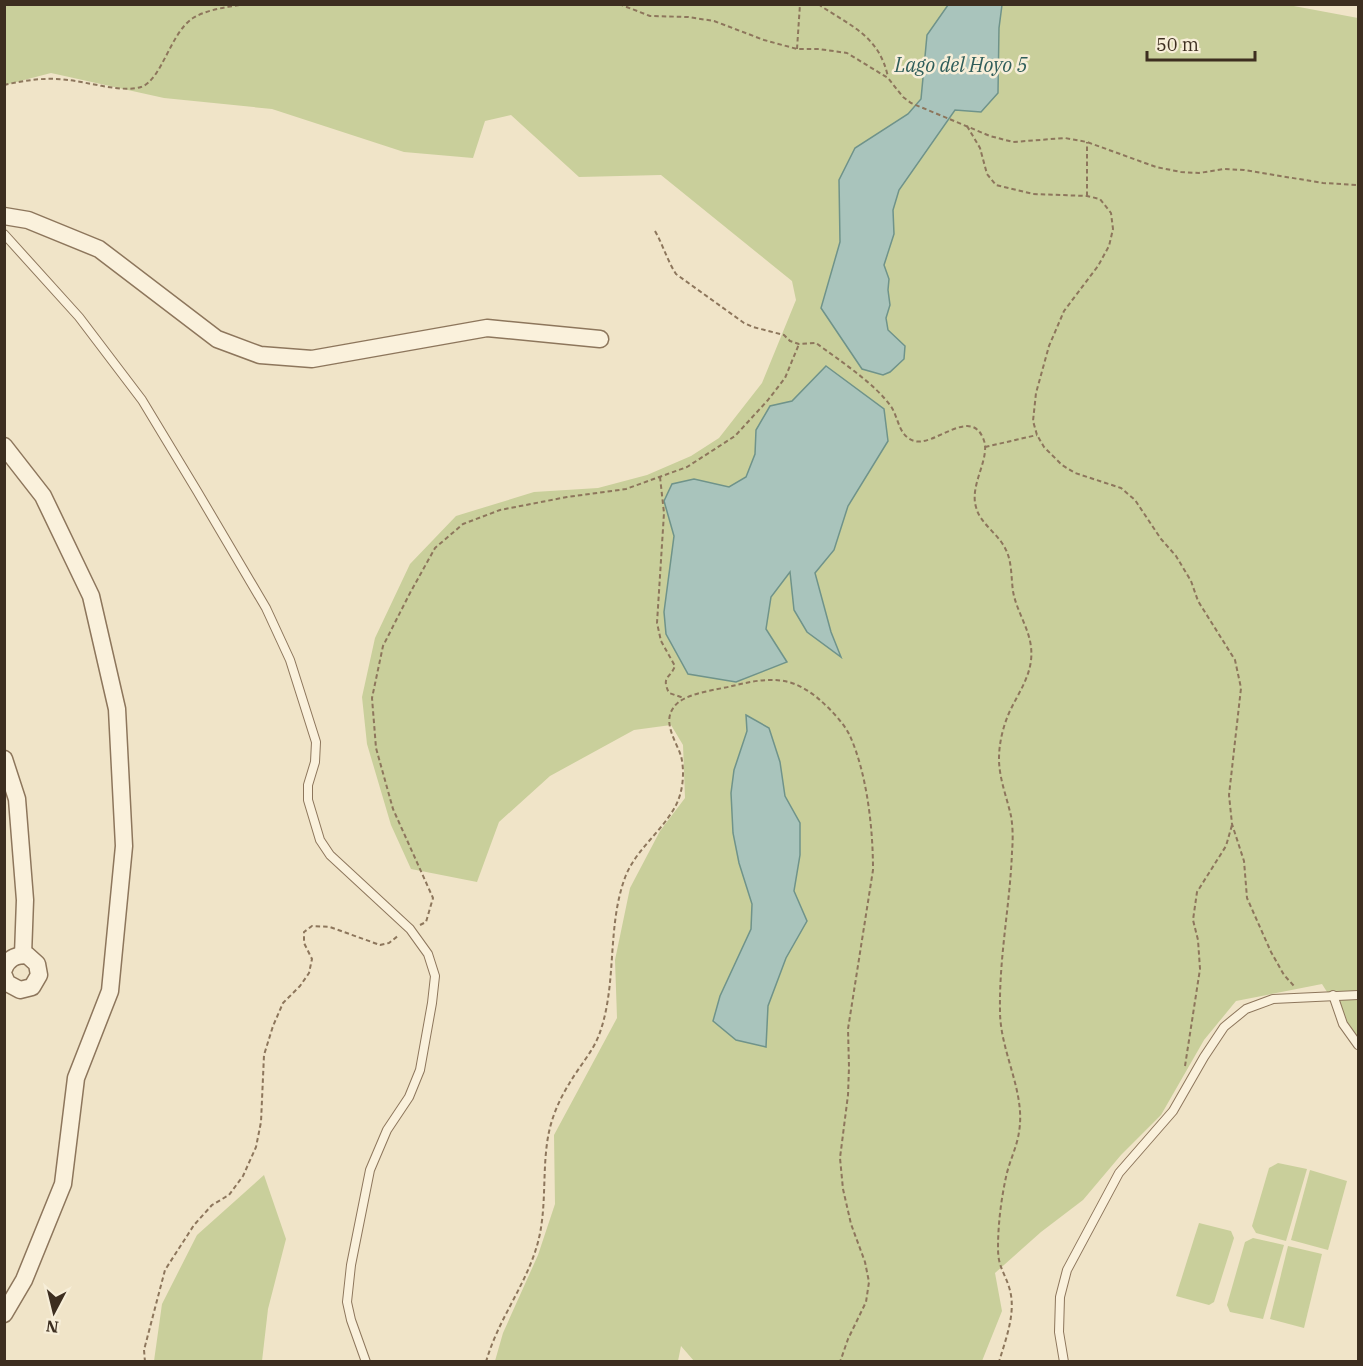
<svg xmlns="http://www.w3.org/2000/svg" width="1363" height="1366" viewBox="0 0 1363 1366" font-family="'IBM Plex Serif',serif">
<rect width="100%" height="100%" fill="#f0e4c8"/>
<g fill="#c9cf9b">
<path d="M 1283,4 L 1358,18 L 1358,1041 L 1322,984 L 1236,1001 L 1204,1040 L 1161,1115 L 1121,1155 L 1083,1200 L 1041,1232 L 995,1273 L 1002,1311 L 982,1361 L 694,1361 L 681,1346 L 678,1361 L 495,1361 L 503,1333 L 538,1255 L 555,1204 L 554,1135 L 617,1018 L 615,960 L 630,888 L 660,831 L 685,798 L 683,745 L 671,725 L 634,730 L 550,776 L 499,822 L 477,882 L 411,869 L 391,825 L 367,744 L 362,697 L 375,638 L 410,564 L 456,516 L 534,492 L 598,488 L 647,475 L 691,456 L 719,438 L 762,383 L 796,300 L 792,281 L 661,175 L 579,177 L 511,115 L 485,121 L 473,158 L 404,152 L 272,109 L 164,98 L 51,73 L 5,85 L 5,5 Z"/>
<path d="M 1278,1163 L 1307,1169 L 1286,1241 L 1256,1233 L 1252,1226 L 1269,1168 Z"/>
<path d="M 1310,1170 L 1347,1181 L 1328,1250 L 1291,1240 Z"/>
<path d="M 264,1175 L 286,1239 L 268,1309 L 262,1361 L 154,1361 L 162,1304 L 197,1235 Z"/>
<path d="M 1199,1223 L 1231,1231 L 1234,1238 L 1214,1302 L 1209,1305 L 1176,1296 Z"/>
<path d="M 1253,1238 L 1284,1245 L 1263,1319 L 1230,1312 L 1227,1305 L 1245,1242 Z"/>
<path d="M 1288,1246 L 1322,1254 L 1304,1328 L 1270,1319 Z"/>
</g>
<g fill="#a9c4bc" stroke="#6f938a" stroke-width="1.5">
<path d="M 948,5 L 1002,5 L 999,28 L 998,93 L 981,112 L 955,110 L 899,190 L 893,210 L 894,234 L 884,265 L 889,279 L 888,290 L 890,305 L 886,318 L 888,330 L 905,346 L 904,359 L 890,372 L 883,375 L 862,369 L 821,308 L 840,242 L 839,180 L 855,148 L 908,114 L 921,99 L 927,35 Z"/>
<path d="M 826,366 L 884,409 L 888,441 L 848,506 L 834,550 L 815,573 L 831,632 L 841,657 L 807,632 L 794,610 L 790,572 L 771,597 L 766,629 L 787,662 L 736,682 L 688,674 L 666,634 L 664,612 L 674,536 L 664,501 L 672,484 L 694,479 L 729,487 L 746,477 L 755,454 L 756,430 L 770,406 L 792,401 Z"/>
<path d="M 746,715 L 769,728 L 780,762 L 785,796 L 800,823 L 800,855 L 794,891 L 807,921 L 786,958 L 768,1006 L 766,1047 L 736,1040 L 713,1021 L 720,996 L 751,929 L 752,904 L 739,863 L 733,833 L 731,793 L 734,770 L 747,731 Z"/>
</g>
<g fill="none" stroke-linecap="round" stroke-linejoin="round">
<g stroke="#8d765c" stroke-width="10">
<g id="service">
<path d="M 4,234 L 79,317 L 142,400 L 197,491 L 266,608 L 290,660 L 316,742 L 315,762 L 308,785 L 308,800 L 320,840 L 330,855 L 410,929 L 428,954 L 435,976 L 432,1003 L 420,1070 L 409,1097 L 387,1130 L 370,1170 L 351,1265 L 347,1302 L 351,1320 L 366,1362"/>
<path d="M 1333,995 L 1343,1024 L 1358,1045"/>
<path d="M 1064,1362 L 1059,1332 L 1060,1297 L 1067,1270 L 1119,1173 L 1173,1111 L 1204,1057 L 1224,1027 L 1246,1009 L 1273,999 L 1358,995"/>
</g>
</g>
<g stroke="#8d765c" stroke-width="19">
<g id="minor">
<path d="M 4,216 L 28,220 L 99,249 L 217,339 L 260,355 L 312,359 L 487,328 L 600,339"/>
<path d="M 4,446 L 43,496 L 91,596 L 117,709 L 124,846 L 110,991 L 76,1078 L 63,1184 L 24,1280 L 4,1314"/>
<path d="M 4,759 L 17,799 L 25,900 L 23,955"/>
<path d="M 4,969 C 8,958 16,955 27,955 L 37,964 L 39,975 L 32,987 L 20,990 L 7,983 L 4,976"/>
</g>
</g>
<g stroke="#8d765c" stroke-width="2" stroke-dasharray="4.5 3" stroke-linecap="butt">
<path d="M 619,4 L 650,16 L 688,17 L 714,21 L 764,40 L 797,49 L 819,49 L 847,53 L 888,78 L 903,97 L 911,103 L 990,136 L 1013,142 L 1065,138 L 1087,142 L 1156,167 L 1181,172 L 1199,173 L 1224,169 L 1244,170 L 1323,183 L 1358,185"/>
<path d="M 818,4 C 850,26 879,35 888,77"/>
<path d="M 797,49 L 800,4"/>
<path d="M 4,85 C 26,80 47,77 68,80 C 88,82 123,93 141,87 C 162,80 170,33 193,18 C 208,9 228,7 246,4"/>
<path d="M 967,126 L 980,148 L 987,174 L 996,185 L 1033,194 L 1087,196 L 1100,199 L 1111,213 L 1113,229 L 1109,246 L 1098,266 L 1064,311 L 1049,346 L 1036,393 L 1033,421 L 1037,435 L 1044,447 L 1062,465 L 1075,473 L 1121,488 L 1135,500 L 1161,539 L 1176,556 L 1191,581 L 1198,601 L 1235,660 L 1241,688 L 1229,795 L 1232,824 L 1244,861 L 1247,898 L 1271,952 L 1284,975 L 1294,986"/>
<path d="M 1087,196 L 1087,142"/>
<path d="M 655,231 C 663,245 667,260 676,274 L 744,323 L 753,327 L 784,335 L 790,341 L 799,344 L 816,343 C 839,360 877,385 892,408 C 899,420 899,436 914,441 C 934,447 970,407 983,438 C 992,457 969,484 976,507 C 980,524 999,534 1006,550 C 1012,562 1011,577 1013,591 C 1016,610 1029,628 1031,647 C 1034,673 1019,691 1009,713 C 1003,727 999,743 999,759 C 999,778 1007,798 1011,816 C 1013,827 1013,841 1012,852 C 1010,905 999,957 1000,1011 C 1000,1052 1026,1092 1019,1132 C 1017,1147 1009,1162 1006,1177 C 1001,1200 998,1225 998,1248 C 998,1267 1004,1271 1009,1287 C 1017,1311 1006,1338 999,1362"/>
<path d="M 985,447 L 1037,435"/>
<path d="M 660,477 L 664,513 L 657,623 L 661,641 L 675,666 C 670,679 661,676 669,693 L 684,698"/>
<path d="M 420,925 L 426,922 L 433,898 L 393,809 L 376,748 L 372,698 L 383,646 L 410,593 L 435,548 L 463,524 L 500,510 L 567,497 L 626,489 L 687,467 L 735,436 L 768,400 L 785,378 L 799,344"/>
<path d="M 1185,1066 L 1200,969 L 1198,940 L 1193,920 L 1197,892 L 1226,846 L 1232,825"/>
<path d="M 145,1362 L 144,1350 L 165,1270 L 194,1225 L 212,1205 L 229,1195 L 243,1176 L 256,1147 L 261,1122 L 264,1055 L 273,1026 L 283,1003 L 300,986 L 309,973 L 312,959 L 304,943 L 304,932 L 312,926 L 330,927 L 380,945 L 389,943 L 399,935"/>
<path d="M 486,1362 C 498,1319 527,1284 538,1242 C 547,1208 542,1171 548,1137 C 551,1119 559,1100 569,1084 C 578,1068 592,1053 599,1035 C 618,984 606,926 626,875 C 637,849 661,832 675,807 C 683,793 685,772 681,756 C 676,741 662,722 674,707 C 683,693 717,690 732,686 C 749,682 766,678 784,681 C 797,683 811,692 820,700 C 831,710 844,723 850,736 C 867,774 873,828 873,870 L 848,1029 L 849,1067 L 848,1095 L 840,1158 L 843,1189 L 851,1224 L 865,1262 L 869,1282 L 866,1302 L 848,1339 L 840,1362"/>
</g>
<use href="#service" stroke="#faf1dc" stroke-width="8"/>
<use href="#minor" stroke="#faf1dc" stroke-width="16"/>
</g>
<g text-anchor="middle" stroke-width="5" stroke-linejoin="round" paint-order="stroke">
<g font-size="20" font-style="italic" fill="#2f5d5a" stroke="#f7eed8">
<text x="961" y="72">Lago del Hoyo 5</text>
</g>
</g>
<rect width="1363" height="1366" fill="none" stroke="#3d2e20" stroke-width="12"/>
<g transform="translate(54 1312) rotate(187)" stroke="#f7eed8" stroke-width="4.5" paint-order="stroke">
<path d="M0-4.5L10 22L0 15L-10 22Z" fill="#3d2e20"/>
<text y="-9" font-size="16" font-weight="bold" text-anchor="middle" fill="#3d2e20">N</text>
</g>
<path d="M1147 51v9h108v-9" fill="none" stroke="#3d2e20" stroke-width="3"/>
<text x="1156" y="51" font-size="18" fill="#3d2e20" stroke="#f7eed8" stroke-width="4.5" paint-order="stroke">50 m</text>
</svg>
